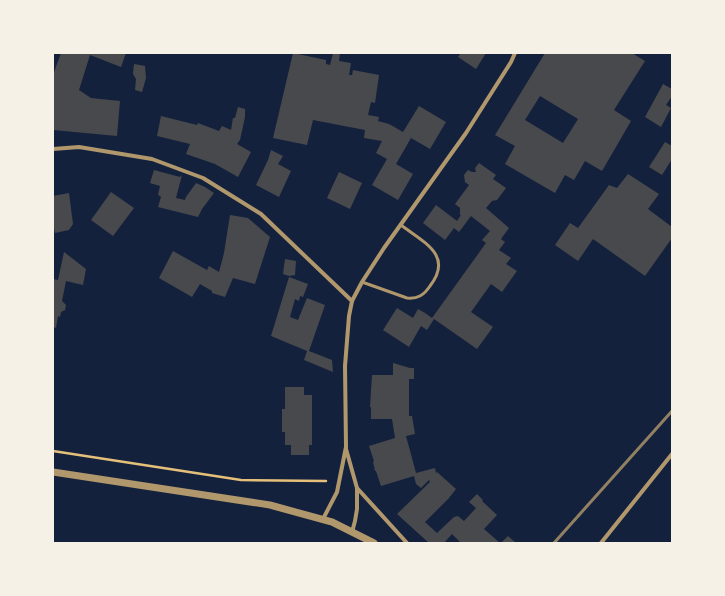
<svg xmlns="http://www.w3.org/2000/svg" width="725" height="596" viewBox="0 0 725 596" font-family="'Fira Sans Condensed',sans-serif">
<rect width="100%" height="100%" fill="#14213d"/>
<g fill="#48494c" fill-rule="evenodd">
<path d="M 61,53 L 126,53 L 121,67 L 90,55 L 79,90 L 91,98 L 120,101 L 117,136 L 53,130 L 53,75 Z"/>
<path d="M 293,53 L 326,60 L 326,64 L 330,65 L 333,53 L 340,53 L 339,61 L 351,63 L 349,75 L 352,75 L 353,70 L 379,75 L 375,103 L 371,102 L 368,115 L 379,117 L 378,121 L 389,124 L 403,132 L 419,106 L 446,122 L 430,149 L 411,138 L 396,164 L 413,174 L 398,200 L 372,185 L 387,159 L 376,153 L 382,141 L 364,138 L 365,130 L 313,120 L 307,145 L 273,138 Z"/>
<path d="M 461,53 L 486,53 L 476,69 L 458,57 Z"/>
<path d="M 545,53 L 632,53 L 645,61 L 614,110 L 631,121 L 602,171 L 585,161 L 574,180 L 565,175 L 555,193 L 505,164 L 515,146 L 495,135 ZM 540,96 L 578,119 L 563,143 L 525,120 Z"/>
<path d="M 134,64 L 145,66 L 146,78 L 142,92 L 135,90 L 136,79 L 133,74 Z"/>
<path d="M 663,84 L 672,89 L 672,96 L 666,105 L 671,108 L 661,127 L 645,117 Z"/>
<path d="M 238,107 L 245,109 L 245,117 L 240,140 L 237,144 L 251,152 L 238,177 L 215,164 L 186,154 L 190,144 L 157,136 L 161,116 L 197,125 L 198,123 L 219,131 L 222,126 L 231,130 L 233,118 L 235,118 Z"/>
<path d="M 665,142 L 672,146 L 672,159 L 662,175 L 649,167 Z"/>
<path d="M 271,150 L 283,156 L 278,164 L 291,171 L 279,197 L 256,185 L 268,160 Z"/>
<path d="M 479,163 L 496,175 L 493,179 L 506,188 L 497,200 L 492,201 L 486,208 L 509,228 L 501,239 L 505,242 L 499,250 L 511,258 L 506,264 L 517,271 L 502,292 L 491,284 L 471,312 L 493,327 L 477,349 L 434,319 L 427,330 L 421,326 L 409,347 L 383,330 L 397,308 L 413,318 L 418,309 L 425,313 L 432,318 L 486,243 L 482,240 L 490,231 L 471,216 L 459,232 L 454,228 L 445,240 L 423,223 L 436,205 L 457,221 L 461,215 L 460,215 L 460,208 L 455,204 L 469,185 L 465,182 L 464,175 L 468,170 L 472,172 L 476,172 L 475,168 Z"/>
<path d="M 154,170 L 180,177 L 182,175 L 176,198 L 185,200 L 186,197 L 196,183 L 205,187 L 214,193 L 202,209 L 198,217 L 158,207 L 161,197 L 160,196 L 158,195 L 160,186 L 150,183 Z"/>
<path d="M 339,172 L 362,183 L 350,209 L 327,198 Z"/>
<path d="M 628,174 L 659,194 L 648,209 L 672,227 L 672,238 L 645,276 L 593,239 L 578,261 L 555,245 L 570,223 L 578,228 L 609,185 L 617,188 Z"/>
<path d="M 111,192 L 134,208 L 113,236 L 91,220 Z"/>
<path d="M 69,193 L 73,224 L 69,230 L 55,233 L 53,224 L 53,196 Z"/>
<path d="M 230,215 L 248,218 L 270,237 L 255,284 L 233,278 L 225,297 L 212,293 L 212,291 L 200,284 L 192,297 L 159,278 L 173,251 L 207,270 L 209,266 L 219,272 L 224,253 Z"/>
<path d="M 64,252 L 86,269 L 83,285 L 66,281 L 62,301 L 66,305 L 65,310 L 61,312 L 60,317 L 58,316 L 56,328 L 53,327 L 53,279 L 58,280 Z"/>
<path d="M 285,259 L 296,261 L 295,275 L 289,276 L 283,274 Z"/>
<path d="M 289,277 L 308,284 L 303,297 L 300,296 L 299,301 L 295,299 L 290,317 L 298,320 L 307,298 L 325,305 L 309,351 L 332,360 L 333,372 L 304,360 L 307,351 L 271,336 Z"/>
<path d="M 393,363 L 410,368 L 414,368 L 414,379 L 409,379 L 409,416 L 412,416 L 415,434 L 406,436 L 416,473 L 435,468 L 436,473 L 437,472 L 456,489 L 449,498 L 425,522 L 437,533 L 454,517 L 458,516 L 464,521 L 476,508 L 469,502 L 477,494 L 483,500 L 482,501 L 497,515 L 484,529 L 500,543 L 461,543 L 452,534 L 444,543 L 429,543 L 397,514 L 430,482 L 429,480 L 421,488 L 416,484 L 414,476 L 381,486 L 376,471 L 375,471 L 374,466 L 373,462 L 374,461 L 369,446 L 395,438 L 392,419 L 371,419 L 371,407 L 370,407 L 372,375 L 393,375 Z"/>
<path d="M 285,387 L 304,387 L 304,395 L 312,395 L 312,445 L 309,445 L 309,455 L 291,455 L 291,445 L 285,445 L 285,432 L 282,432 L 282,409 L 285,409 Z"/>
<path d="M 508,536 L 516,543 L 501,543 Z"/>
</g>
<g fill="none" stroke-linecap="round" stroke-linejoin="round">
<path stroke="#e5c07b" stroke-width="2.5" d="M 53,451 L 241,480 L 326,481"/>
<path stroke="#b1986c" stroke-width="3" d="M 362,282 L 407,298 C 418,299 424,295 430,286 C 454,255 423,242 401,225"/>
<g stroke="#b1986c" stroke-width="4">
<path d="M 53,149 L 79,147 L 152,159 L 203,178 L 261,214 L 352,301"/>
<path d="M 346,449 L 357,488 L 357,509 L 355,521 L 352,532"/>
<path d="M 357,488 L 407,543"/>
<path d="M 323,519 L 337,492 L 346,447 L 345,366 L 349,316 L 352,301 L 362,282 L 384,248 L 466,133 L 511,62 L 515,53"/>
<path d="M 601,543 L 672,454"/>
</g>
<path stroke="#b1986c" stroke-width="7" d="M 53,472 L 270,505 L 332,522 L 374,543"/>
<path stroke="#918062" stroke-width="3" d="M 554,543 L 672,411"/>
</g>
<rect width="725" height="596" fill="none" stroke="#f6f1e7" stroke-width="108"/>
</svg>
